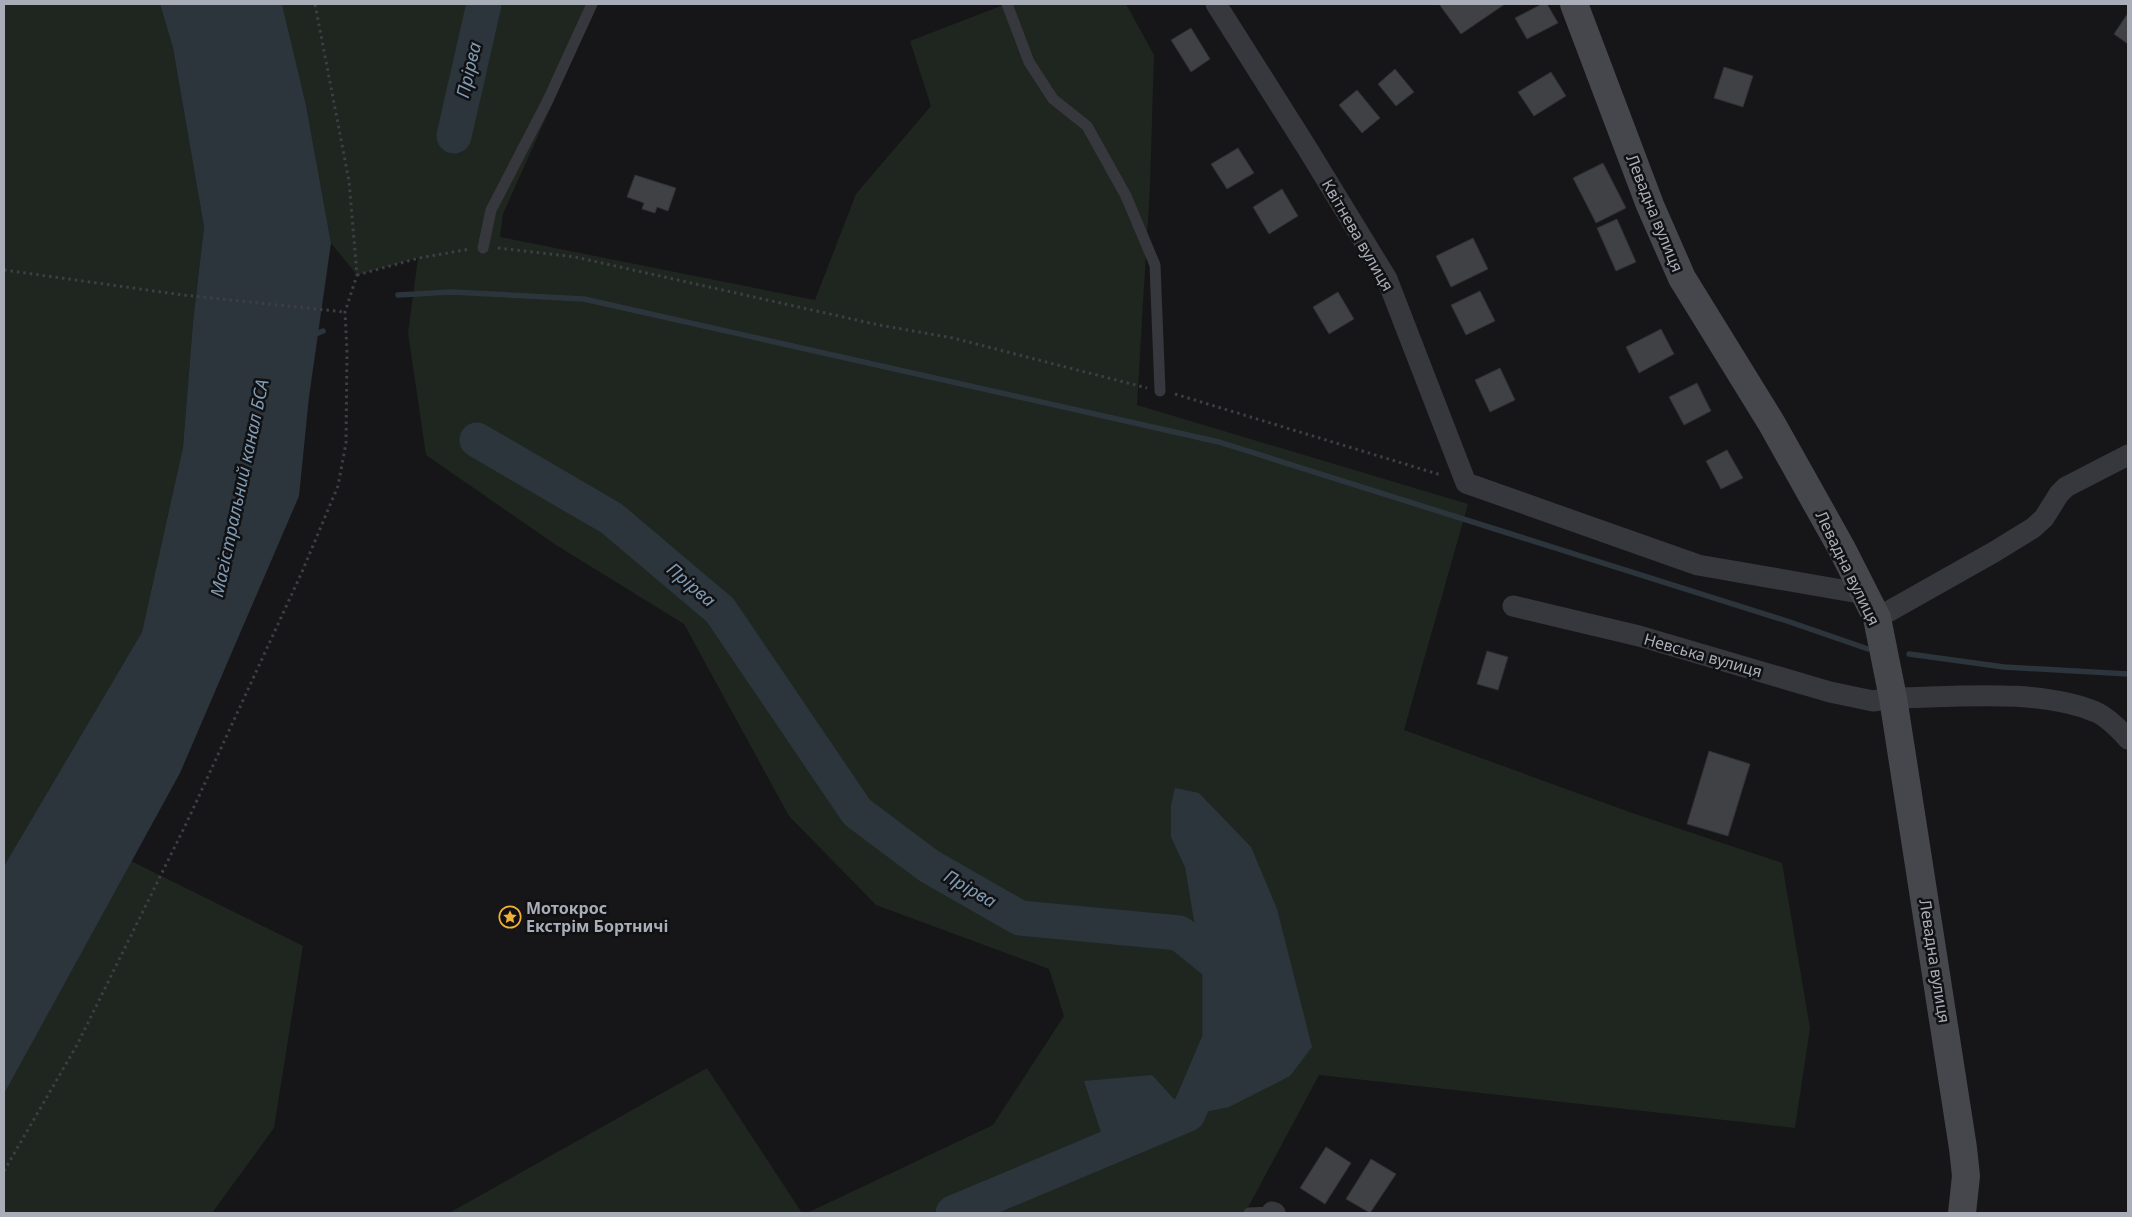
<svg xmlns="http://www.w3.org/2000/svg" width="2132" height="1217" viewBox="0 0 2132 1217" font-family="'Noto Sans',sans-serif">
<rect width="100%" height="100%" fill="#161618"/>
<g fill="#1e261f">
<path d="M 4,4 L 160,4 L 173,48 L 204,227 L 193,322 L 183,447 L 142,632 L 4,866 Z"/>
<path d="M 282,4 L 597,4 L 503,214 L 500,237 L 815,300 L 856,194 L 931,106 L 910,41 L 1006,4 L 1126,4 L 1154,55 L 1150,186 L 1137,405 L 1468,504 L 1404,730 L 1635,814 L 1782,863 L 1810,1028 L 1795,1128 L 1319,1075 L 1245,1213 L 807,1213 L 993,1125 L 1064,1016 L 1049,969 L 876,905 L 789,816 L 684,624 L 556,545 L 426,455 L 408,333 L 418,258 L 357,275 L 331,243 L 306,105 Z"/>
<path d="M 131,861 L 303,946 L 274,1128 L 212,1213 L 4,1213 L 4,1094 Z"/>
<path d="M 707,1068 L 802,1213 L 449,1213 Z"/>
</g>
<g fill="#2c353c">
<path d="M 160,4 L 282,4 L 306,105 L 331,243 L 309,397 L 299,496 L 180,773 L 4,1094 L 4,866 L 142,632 L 183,447 L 193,322 L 204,227 L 173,48 Z"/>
<path d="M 1175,788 L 1199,793 L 1251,847 L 1277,909 L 1312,1047 L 1290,1076 L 1229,1107 L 1205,1112 L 1163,1142 L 1129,1132 L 1103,1138 L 1084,1081 L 1152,1075 L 1174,1099 L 1207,1090 L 1220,1060 L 1227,1012 L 1202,968 L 1185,867 L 1171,837 L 1171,805 Z"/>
</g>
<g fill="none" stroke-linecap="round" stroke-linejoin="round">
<g stroke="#2c353c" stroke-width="5.5">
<path d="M 398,295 L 451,292 L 584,299 L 1219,442 L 1787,621 L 1868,649"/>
<path d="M 311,336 L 323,331"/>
<path d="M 1909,654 L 2004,667 L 2128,674"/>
</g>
<g stroke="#2c353c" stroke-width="35">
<path d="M 454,136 L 484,4"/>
<path d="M 477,440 L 611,518 L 720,610 L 857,812 L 929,866 L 1020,918 L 1179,933 L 1220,966 L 1220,1039 L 1188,1114 L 953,1213"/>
</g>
</g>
<g fill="#404145" stroke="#303034">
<path d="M 1439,4 L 1505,4 L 1461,34 Z"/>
<path d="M 1542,4 L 1547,4 L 1558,23 L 1527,39 L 1515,18 Z"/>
<path d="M 2128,13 L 2128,44 L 2114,34 Z"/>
<path d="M 1191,28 L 1210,59 L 1191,72 L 1171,40 Z"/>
<path d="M 1724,67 L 1753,76 L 1743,107 L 1714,98 Z"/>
<path d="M 1395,69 L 1414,92 L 1396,106 L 1378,84 Z"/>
<path d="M 1551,72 L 1566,96 L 1534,116 L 1518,92 Z"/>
<path d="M 1357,90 L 1380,118 L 1362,133 L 1339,105 Z"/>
<path d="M 1238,148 L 1254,173 L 1227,189 L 1211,164 Z"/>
<path d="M 1603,163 L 1626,208 L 1596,223 L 1573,178 Z"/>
<path d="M 635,175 L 676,188 L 668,211 L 657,207 L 655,213 L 642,209 L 644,203 L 627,197 Z"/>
<path d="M 1282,189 L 1298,216 L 1269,234 L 1253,207 Z"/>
<path d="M 1617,219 L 1636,262 L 1616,271 L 1597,228 Z"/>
<path d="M 1473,238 L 1488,269 L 1451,287 L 1436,256 Z"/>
<path d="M 1480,291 L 1495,321 L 1466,335 L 1451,305 Z"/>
<path d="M 1338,292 L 1354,319 L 1329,334 L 1313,307 Z"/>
<path d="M 1661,329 L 1674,354 L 1639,373 L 1626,347 Z"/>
<path d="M 1500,368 L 1515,400 L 1490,412 L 1475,380 Z"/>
<path d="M 1697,383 L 1711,411 L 1684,425 L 1669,397 Z"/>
<path d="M 1727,450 L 1743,478 L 1721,489 L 1706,461 Z"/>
<path d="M 1487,651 L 1508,657 L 1498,690 L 1477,684 Z"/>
<path d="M 1709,751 L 1750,764 L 1728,836 L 1687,824 Z"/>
<path d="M 1326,1147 L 1351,1163 L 1325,1204 L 1300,1188 Z"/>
<path d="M 1371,1159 L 1396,1174 L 1370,1213 L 1346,1199 Z"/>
</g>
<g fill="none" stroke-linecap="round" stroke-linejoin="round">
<g stroke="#3d3f44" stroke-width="3" stroke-dasharray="2.5 4" stroke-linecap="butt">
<path d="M 498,248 L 575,257 L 879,325 L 953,338 L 1147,388"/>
<path d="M 4,270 L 183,295 L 345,312"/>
<path d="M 357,275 L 419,258 L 470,249"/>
<path d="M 1175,394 L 1441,475"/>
<path d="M 4,1171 L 77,1045 L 187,822 L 302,572 L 338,486 L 346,443 L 347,352 L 345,312 L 357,275 L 349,181 L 315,4"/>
</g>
<g stroke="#37383d" stroke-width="11">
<path d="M 1007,4 L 1029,62 L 1053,99 L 1087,126 L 1126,196 L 1155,265 L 1160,391"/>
<path d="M 483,248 L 491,210 L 548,100 L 592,4"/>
<path d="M 1249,1213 L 1272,1212"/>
</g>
<g stroke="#37383d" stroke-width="21">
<path d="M 1216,4 L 1307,148 L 1387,279 L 1466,483 L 1698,565 L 1865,594"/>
<path d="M 1513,606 L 1639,636 L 1830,692 L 1873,701 L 1893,698 C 1955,697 2039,688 2096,712 C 2107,717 2120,730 2128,739"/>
<path d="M 1877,618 L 1994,552 L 2033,528 L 2044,518 L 2059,494 L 2066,487 L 2128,455"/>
<path d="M 1272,1212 L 1275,1213"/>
</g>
<path stroke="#45474d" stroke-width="28" d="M 1574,4 L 1650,205 L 1682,278 L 1772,424 L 1842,549 L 1877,618 L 1893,698 L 1963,1148 L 1966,1176 L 1962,1213"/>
</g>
<defs>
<g id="sight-ring" transform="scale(1.125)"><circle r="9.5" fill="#111113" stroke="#f2b134" stroke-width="1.5"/><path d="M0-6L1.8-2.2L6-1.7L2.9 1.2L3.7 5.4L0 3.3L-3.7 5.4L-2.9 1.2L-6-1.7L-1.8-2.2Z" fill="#f2b134"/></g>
</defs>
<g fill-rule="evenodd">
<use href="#sight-ring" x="510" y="917"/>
</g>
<g text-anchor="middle" stroke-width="5" stroke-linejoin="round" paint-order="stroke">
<g font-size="16" fill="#a8adb8" stroke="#111113">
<text transform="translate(1655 213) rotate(68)" y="6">Левадна вулиця</text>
<text transform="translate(1358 235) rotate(60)" y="6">Квітнева вулиця</text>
<text transform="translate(1848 568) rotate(64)" y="6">Левадна вулиця</text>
<text transform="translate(1703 655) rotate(16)" y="6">Невська вулиця</text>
<text transform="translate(1935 961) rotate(81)" y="6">Левадна вулиця</text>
</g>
<g font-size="16" font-weight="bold" fill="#a8adb8" stroke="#111113" text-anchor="start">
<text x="526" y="914">Мотокрос<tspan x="526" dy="18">Екстрім Бортничі</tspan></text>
</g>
<g font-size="18" font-style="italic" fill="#7f9bb3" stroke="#111113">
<text transform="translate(469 70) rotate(-77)" y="6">Прірва</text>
<text transform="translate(240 488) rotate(-78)" y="6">Магістральний канал БСА</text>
<text transform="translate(691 585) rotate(40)" y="6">Прірва</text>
<text transform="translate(970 889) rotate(30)" y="6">Прірва</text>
</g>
</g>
<rect width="2132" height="1217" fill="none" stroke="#a8adb8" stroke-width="10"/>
</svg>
